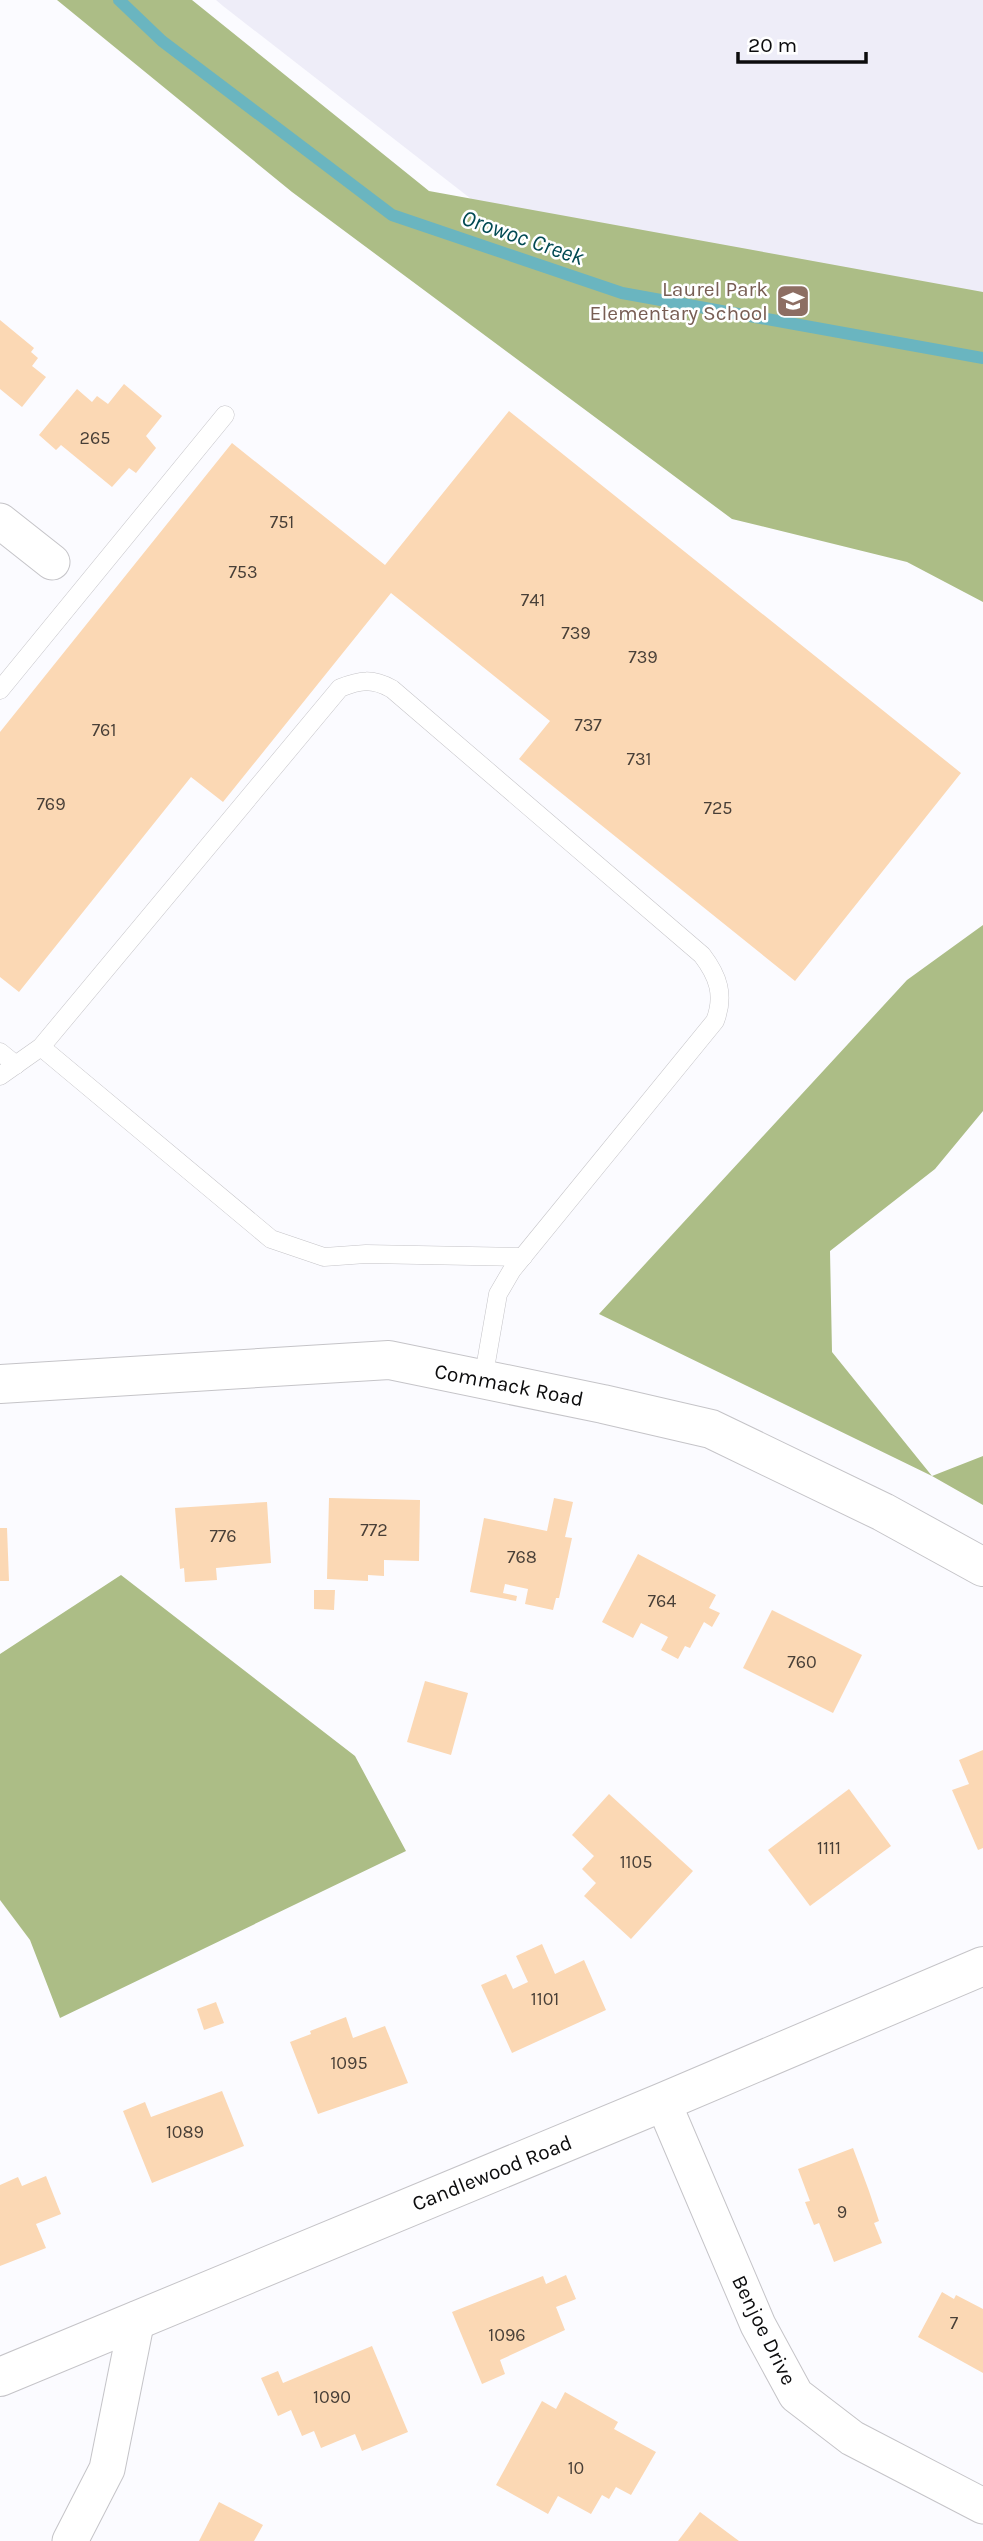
<svg xmlns="http://www.w3.org/2000/svg" width="983" height="2541" viewBox="0 0 983 2541" font-family="Karla,sans-serif">
<rect width="100%" height="100%" fill="#fbfbff"/>
<path fill="#eeedf8" d="M 216,0 L 983,0 L 983,597 L 223,6 Z"/>
<g fill="#acbd86">
<path d="M 57,0 L 192,0 L 429,191 L 983,292 L 983,602 L 907,562 L 732,519 L 292,192 Z"/>
<path d="M 983,925 L 983,1111 L 935,1169 L 830,1251 L 832,1352 L 932,1476 L 983,1456 L 983,1505 L 932,1476 L 599,1314 L 907,980 Z"/>
<path d="M 121,1575 L 355,1756 L 406,1851 L 60,2018 L 30,1940 L 0,1900 L 0,1654 Z"/>
</g>
<g fill="none" stroke-linecap="round" stroke-linejoin="round">
<path stroke="#6ab5c0" stroke-width="12" d="M 119,0 L 162,41 L 392,215 L 622,293 L 983,358"/>
</g>
<g fill="#fbd8b4">
<path d="M 0,320 L 34,348 L 31,352 L 38,358 L 32,366 L 46,377 L 22,407 L 0,389 Z"/>
<path d="M 124,384 L 162,416 L 146,436 L 156,448 L 136,473 L 129,468 L 112,487 L 61,445 L 56,450 L 39,435 L 77,389 L 92,402 L 97,396 L 108,404 Z"/>
<path d="M 509,411 L 961,773 L 795,981 L 519,759 L 550,721 L 391,593 L 223,802 L 191,777 L 19,992 L 0,977 L 0,732 L 232,443 L 385,565 Z"/>
<path d="M 329,1498 L 420,1500 L 419,1561 L 384,1560 L 384,1576 L 368,1575 L 368,1581 L 327,1579 Z"/>
<path d="M 554,1498 L 573,1502 L 565,1537 L 572,1538 L 559,1598 L 556,1598 L 553,1610 L 525,1604 L 528,1589 L 505,1584 L 503,1593 L 517,1596 L 516,1601 L 470,1592 L 484,1518 L 547,1531 Z"/>
<path d="M 267,1502 L 271,1563 L 216,1568 L 217,1580 L 185,1582 L 184,1568 L 180,1569 L 175,1508 Z"/>
<path d="M 0,1528 L 7,1528 L 9,1581 L 0,1581 Z"/>
<path d="M 638,1554 L 716,1595 L 709,1608 L 720,1613 L 712,1627 L 704,1622 L 690,1648 L 685,1646 L 678,1659 L 661,1650 L 668,1637 L 641,1623 L 633,1638 L 602,1622 Z"/>
<path d="M 314,1590 L 335,1590 L 334,1610 L 314,1609 Z"/>
<path d="M 772,1610 L 862,1655 L 833,1713 L 743,1668 Z"/>
<path d="M 425,1681 L 468,1693 L 451,1755 L 407,1742 Z"/>
<path d="M 983,1750 L 983,1848 L 978,1850 L 952,1790 L 969,1784 L 959,1760 Z"/>
<path d="M 849,1789 L 891,1846 L 810,1906 L 768,1850 Z"/>
<path d="M 609,1794 L 693,1871 L 631,1939 L 584,1896 L 596,1883 L 582,1869 L 594,1856 L 572,1835 Z"/>
<path d="M 542,1944 L 555,1974 L 584,1960 L 606,2010 L 512,2053 L 481,1985 L 506,1974 L 513,1989 L 528,1982 L 516,1956 Z"/>
<path d="M 216,2002 L 224,2023 L 204,2030 L 197,2009 Z"/>
<path d="M 346,2017 L 353,2038 L 385,2026 L 408,2083 L 318,2114 L 290,2042 L 311,2034 L 310,2031 Z"/>
<path d="M 222,2091 L 244,2146 L 152,2183 L 123,2111 L 145,2102 L 151,2117 Z"/>
<path d="M 853,2148 L 869,2191 L 879,2221 L 874,2223 L 882,2243 L 834,2262 L 819,2223 L 814,2225 L 805,2202 L 810,2201 L 798,2169 Z"/>
<path d="M 46,2176 L 61,2214 L 36,2224 L 46,2248 L 0,2266 L 0,2185 L 18,2177 L 22,2186 Z"/>
<path d="M 566,2275 L 576,2299 L 556,2307 L 565,2330 L 500,2360 L 505,2374 L 482,2384 L 452,2312 L 543,2276 L 546,2284 Z"/>
<path d="M 942,2292 L 954,2299 L 956,2295 L 983,2309 L 983,2373 L 918,2337 Z"/>
<path d="M 372,2346 L 408,2432 L 362,2451 L 355,2434 L 321,2448 L 314,2431 L 302,2436 L 291,2410 L 278,2416 L 261,2378 L 278,2371 L 283,2383 Z"/>
<path d="M 565,2392 L 618,2422 L 614,2429 L 656,2452 L 631,2495 L 616,2487 L 609,2499 L 602,2495 L 591,2514 L 558,2496 L 548,2514 L 496,2485 L 542,2401 L 556,2409 Z"/>
<path d="M 219,2502 L 263,2525 L 254,2541 L 199,2541 Z"/>
<path d="M 700,2512 L 739,2541 L 678,2541 Z"/>
</g>
<g fill="none" stroke-linecap="round" stroke-linejoin="round">
<g stroke="#c5c4c8" stroke-width="19">
<g id="lane">
<path d="M 0,690 L 225,415"/>
<path d="M 41,1047 L 271,1239 L 324,1257 L 366,1254 L 523,1257"/>
<path d="M 0,1052 L 16,1065"/>
<path d="M 0,1076 L 41,1047 L 340,688 C 360,680 372,678 392,689 L 702,955 C 718,976 725,995 715,1021 L 512,1270 L 498,1294 L 483,1380"/>
</g>
</g>
<g stroke="#c5c4c8" stroke-width="37">
<g id="street">
<path d="M 0,521 L 52,562"/>
<path d="M 663,2102 L 758,2325 L 796,2395 L 852,2438 L 983,2506"/>
<path d="M 70,2541 L 107,2469 L 137,2319"/>
</g>
</g>
<g stroke="#c5c4c8" stroke-width="40">
<g id="secondary">
<path d="M 0,1384 L 389,1360 L 603,1404 L 711,1429 L 883,1512 L 983,1567"/>
<path d="M 0,2377 L 663,2102 L 983,1966"/>
</g>
</g>
<use href="#lane" stroke="#fff" stroke-width="18"/>
<use href="#street" stroke="#fff" stroke-width="35"/>
<use href="#secondary" stroke="#fff" stroke-width="38"/>
</g>
<defs>
<g id="school-square" transform="scale(1.75)"><rect x="-9" y="-9" width="18" height="18" rx="4" fill="#8d6e63" stroke="#fff"/><path d="M0-5L7-2L0 1L-7-2ZM-4 1L0 2.5L4 1V4Q0 6-4 4Z" fill="#fff"/></g>
</defs>
<g fill-rule="evenodd">
<use href="#school-square" x="793" y="301"/>
</g>
<g text-anchor="middle" stroke-width="5" stroke-linejoin="round" paint-order="stroke">
<g font-size="18" fill="#483f37">
<text x="95" y="444">265</text>
<text x="282" y="528">751</text>
<text x="243" y="578">753</text>
<text x="533" y="606">741</text>
<text x="576" y="639">739</text>
<text x="643" y="663">739</text>
<text x="588" y="731">737</text>
<text x="104" y="736">761</text>
<text x="639" y="765">731</text>
<text x="51" y="810">769</text>
<text x="718" y="814">725</text>
<text x="374" y="1536">772</text>
<text x="223" y="1542">776</text>
<text x="522" y="1563">768</text>
<text x="662" y="1607">764</text>
<text x="802" y="1668">760</text>
<text x="829" y="1854">1111</text>
<text x="636" y="1868">1105</text>
<text x="545" y="2005">1101</text>
<text x="349" y="2069">1095</text>
<text x="185" y="2138">1089</text>
<text x="842" y="2218">9</text>
<text x="954" y="2329">7</text>
<text x="507" y="2341">1096</text>
<text x="332" y="2403">1090</text>
<text x="576" y="2474">10</text>
</g>
<g font-size="21" fill="#785e54" stroke="#fff" text-anchor="end">
<text x="768" y="296">Laurel Park<tspan x="768" dy="24">Elementary School</tspan></text>
</g>
<g font-size="21" fill="#0c0c0d" stroke="#fff">
<text transform="translate(509 1385) rotate(11)" y="7">Commack Road</text>
<text transform="translate(492 2173) rotate(-22)" y="7">Candlewood Road</text>
<text transform="translate(764 2330) rotate(64)" y="7">Benjoe Drive</text>
</g>
<g font-size="23" font-style="italic" fill="#024a53" stroke="#fff">
<text transform="translate(523 237) rotate(19)" y="8">Orowoc Creek</text>
</g>
</g>
<path d="M738 52v10h128v-10" fill="none" stroke="#0c0c0d" stroke-width="3.5"/>
<text x="748" y="52" font-size="21" fill="#0c0c0d" stroke="#ffffff" stroke-width="5" paint-order="stroke">20 m</text>
</svg>
